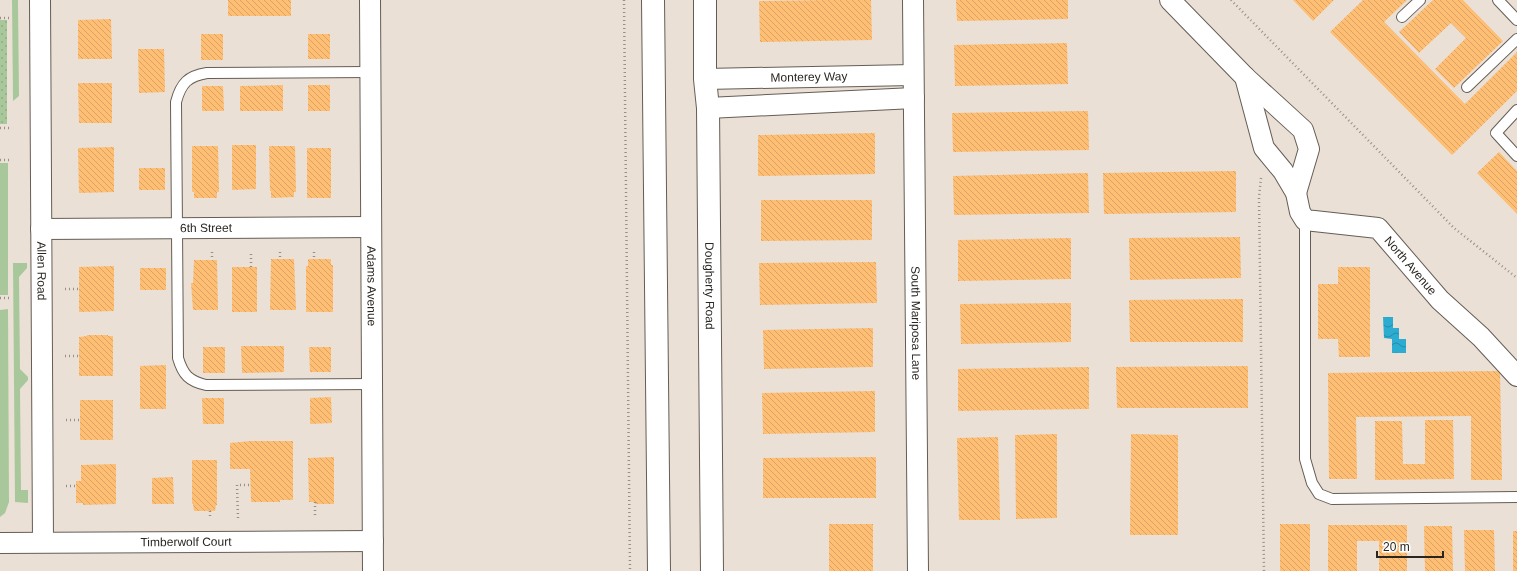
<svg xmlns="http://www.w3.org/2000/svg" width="1517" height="571" viewBox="0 0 1517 571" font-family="Helvetica,sans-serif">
<defs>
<pattern id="park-dots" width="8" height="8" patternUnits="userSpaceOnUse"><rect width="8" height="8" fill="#a8c89b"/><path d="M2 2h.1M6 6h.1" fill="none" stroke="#91ac85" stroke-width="1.8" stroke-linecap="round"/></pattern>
<pattern id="water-waves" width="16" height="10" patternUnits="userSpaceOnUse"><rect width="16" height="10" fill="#2cacd1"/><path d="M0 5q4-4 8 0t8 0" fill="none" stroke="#268ca9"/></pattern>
<pattern id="building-back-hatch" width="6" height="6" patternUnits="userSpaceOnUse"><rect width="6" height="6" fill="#febe73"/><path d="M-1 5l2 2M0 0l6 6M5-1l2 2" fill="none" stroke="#daa363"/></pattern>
</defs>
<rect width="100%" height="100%" fill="#eae0d6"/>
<g fill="#a8c89b">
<path d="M 12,0 L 18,0 L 19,96 L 13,101 Z"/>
<rect x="0" y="163" width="8" height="132"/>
<path d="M 13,263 L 27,263 L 27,268 L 19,277 L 20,369 L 28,377 L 28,380 L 20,389 L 21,490 L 28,490 L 28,503 L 15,502 Z"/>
<path d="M 8,309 L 9,502 L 5,513 L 0,517 L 0,310 Z"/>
</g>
<rect fill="url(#park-dots)" x="0" y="20" width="7" height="104"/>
<path fill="url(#water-waves)" d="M 1383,317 L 1393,317 L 1393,328 L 1399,328 L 1399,339 L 1406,339 L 1406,353 L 1392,353 L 1392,339 L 1384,338 Z"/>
<g fill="url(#building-back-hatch)">
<rect x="228" y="0" width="63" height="16"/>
<path d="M 827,0 L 871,0 L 872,40 L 760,42 L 759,1 Z"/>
<path d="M 956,0 L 1068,0 L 1068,19 L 957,21 Z"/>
<path d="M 1293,0 L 1334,0 L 1313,21 Z"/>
<path d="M 1363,0 L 1407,0 L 1384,22 L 1465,104 L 1517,52 L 1517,91 L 1452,155 L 1330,32 Z"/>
<path d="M 1433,0 L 1463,0 L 1503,41 L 1454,88 L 1435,69 L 1466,38 L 1451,23 L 1419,53 L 1399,32 Z"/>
<path d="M 111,19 L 112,59 L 78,59 L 78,20 Z"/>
<rect x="201" y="34" width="22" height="26"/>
<rect x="308" y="34" width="22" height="25"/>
<path d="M 1067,43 L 1068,84 L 955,86 L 954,45 Z"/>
<path d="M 138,49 L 164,49 L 165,92 L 139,93 Z"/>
<path d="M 78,83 L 112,83 L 112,123 L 79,123 Z"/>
<path d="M 283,85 L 283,111 L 240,111 L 240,86 Z"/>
<rect x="308" y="85" width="22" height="26"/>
<path d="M 202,86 L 223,86 L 224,111 L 202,111 Z"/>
<path d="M 1088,111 L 1089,150 L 953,152 L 952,113 Z"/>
<path d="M 875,133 L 875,174 L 758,176 L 758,135 Z"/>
<path d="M 232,145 L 256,145 L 256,189 L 232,190 Z"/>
<path d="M 192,146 L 218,146 L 219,192 L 217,192 L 217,198 L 194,198 L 194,192 L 192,192 Z"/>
<path d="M 269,146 L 295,146 L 296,192 L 294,192 L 294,197 L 271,198 L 271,191 L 270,191 Z"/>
<path d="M 114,147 L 114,192 L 79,193 L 78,148 Z"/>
<rect x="307" y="148" width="24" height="50"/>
<path d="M 1499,152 L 1517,171 L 1517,214 L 1477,173 Z"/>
<rect x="139" y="168" width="26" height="22"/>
<path d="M 1236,171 L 1236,212 L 1104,214 L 1103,173 Z"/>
<path d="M 1088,173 L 1089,213 L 954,215 L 953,176 Z"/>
<path d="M 761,200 L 872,200 L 872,240 L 761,241 Z"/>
<path d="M 1240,237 L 1241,278 L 1130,280 L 1129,238 Z"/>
<path d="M 1071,238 L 1071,279 L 958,281 L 958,240 Z"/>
<path d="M 271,259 L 294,259 L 296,310 L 270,310 Z"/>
<path d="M 308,259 L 331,259 L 331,265 L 333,265 L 333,312 L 306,312 L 306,266 L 308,266 Z"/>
<path d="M 194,260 L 217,260 L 218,310 L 193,310 L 191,283 L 193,283 Z"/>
<path d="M 876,262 L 877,303 L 760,305 L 759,263 Z"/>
<path d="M 114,266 L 114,311 L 79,312 L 79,267 Z"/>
<rect x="232" y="267" width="25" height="45"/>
<path d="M 1338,267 L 1370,267 L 1370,357 L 1339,357 L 1338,339 L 1318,339 L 1318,284 L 1338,284 Z"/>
<rect x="140" y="268" width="26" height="22"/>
<path d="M 1243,299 L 1243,342 L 1130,342 L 1129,300 Z"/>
<path d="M 1071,303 L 1071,342 L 961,344 L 960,304 Z"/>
<path d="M 873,328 L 873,367 L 764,369 L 763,330 Z"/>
<path d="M 87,335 L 108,335 L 108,336 L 113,336 L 113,376 L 79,376 L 79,337 L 87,336 Z"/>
<path d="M 241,346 L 284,346 L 284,372 L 242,373 Z"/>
<rect x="203" y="347" width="22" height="26"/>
<path d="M 309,347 L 331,347 L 331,372 L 310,372 Z"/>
<path d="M 166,365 L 166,409 L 140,409 L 140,366 Z"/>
<path d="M 1248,366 L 1248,408 L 1117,408 L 1116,367 Z"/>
<path d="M 1089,367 L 1089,409 L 958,411 L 958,369 Z"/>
<path d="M 1500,371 L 1502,480 L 1471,480 L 1471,416 L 1356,417 L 1357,479 L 1329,479 L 1328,373 Z"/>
<path d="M 875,391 L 875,432 L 763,434 L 762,393 Z"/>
<path d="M 331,397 L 332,423 L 310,424 L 310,398 Z"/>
<path d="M 202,398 L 224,398 L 224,424 L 203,424 Z"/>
<rect x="80" y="400" width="33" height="40"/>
<path d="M 1425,420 L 1453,420 L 1454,479 L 1375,480 L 1375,421 L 1402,421 L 1403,464 L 1425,464 Z"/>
<path d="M 1057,434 L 1057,518 L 1016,519 L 1015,435 Z"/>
<path d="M 1131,434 L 1178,435 L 1178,535 L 1130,535 Z"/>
<path d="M 998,437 L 1000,520 L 959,520 L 957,438 Z"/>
<path d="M 251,441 L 293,441 L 293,500 L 280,500 L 280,502 L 251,502 L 250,469 L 230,469 L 230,443 Z"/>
<path d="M 334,457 L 334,504 L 315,504 L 315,502 L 309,502 L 308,458 Z"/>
<path d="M 876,457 L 876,498 L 763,498 L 763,458 Z"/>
<path d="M 192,460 L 217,460 L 217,505 L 216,505 L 215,511 L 194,511 L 193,504 L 192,504 Z"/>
<path d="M 116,464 L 116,504 L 83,505 L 83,503 L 76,503 L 76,481 L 81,481 L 81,465 Z"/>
<path d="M 173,477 L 174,504 L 152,504 L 152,478 Z"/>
<rect x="829" y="524" width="44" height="47"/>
<rect x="1280" y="524" width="30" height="47"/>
<path d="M 1328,525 L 1407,525 L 1407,571 L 1379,571 L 1379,541 L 1357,541 L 1357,571 L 1328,571 Z"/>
<path d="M 1424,526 L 1452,526 L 1453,571 L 1425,571 Z"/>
<path d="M 1464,530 L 1494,530 L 1495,571 L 1465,571 Z"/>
<rect x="1513" y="531" width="4" height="40"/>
</g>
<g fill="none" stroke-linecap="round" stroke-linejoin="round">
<g stroke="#655d55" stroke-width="12">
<g id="lane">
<path d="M 1498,0 L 1517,20"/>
<path d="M 1402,17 L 1420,0"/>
<path d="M 370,72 L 207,73 C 188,76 181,83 176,102 L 178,358 C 183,375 189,381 206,385 L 372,384"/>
<path d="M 1467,87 L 1517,39"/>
<path d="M 1517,110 L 1496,133 L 1517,156"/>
<path d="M 1305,220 L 1305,459 L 1312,483 L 1319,494 L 1332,499 L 1517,497"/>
</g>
</g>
<g stroke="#655d55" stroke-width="22">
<g id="street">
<path id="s1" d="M 40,0 L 43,542"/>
<path id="s2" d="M 370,0 L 373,571"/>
<path id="s3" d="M 913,0 L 918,571"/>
<path d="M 1170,0 L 1245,77 L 1303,130 L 1309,149 L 1296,193"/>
<path id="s4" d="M 1245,77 L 1264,148 L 1283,171 L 1296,193 L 1300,212 L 1305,220 L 1378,228 L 1440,300 L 1481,337 L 1517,376"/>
<path id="s5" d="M 705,79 L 913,75"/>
<path d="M 708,108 L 914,98"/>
<path id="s6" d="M 41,229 L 371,227"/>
<path id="s7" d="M 0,543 L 373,541"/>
</g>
</g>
<g stroke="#655d55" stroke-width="24">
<g id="secondary">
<path d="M 653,0 L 659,571"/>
<path id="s8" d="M 705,0 L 705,79 L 708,108 L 712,571"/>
</g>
</g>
<g stroke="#979088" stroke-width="2.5" stroke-dasharray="1 3" stroke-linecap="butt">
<path d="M 624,0 L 630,571"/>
<path d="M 1231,0 L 1454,228 L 1517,278"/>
<path d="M 0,18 L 10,18"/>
<path d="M 0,128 L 10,128"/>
<path d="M 0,160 L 10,160"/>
<path d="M 1261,178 L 1259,197 L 1264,571"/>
<path d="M 212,252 L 212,259"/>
<path d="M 280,252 L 280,259"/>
<path d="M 314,252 L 314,259"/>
<path d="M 251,267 L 251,252"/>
<path d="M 65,289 L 79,289"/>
<path d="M 0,298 L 11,298"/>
<path d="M 65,356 L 79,356"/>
<path d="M 66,420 L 80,420"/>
<path d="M 66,486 L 76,486"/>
<path d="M 315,502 L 315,518"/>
<path d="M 210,511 L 210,518"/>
<path d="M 238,518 L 237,485 L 251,485"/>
</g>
<use href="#lane" stroke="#fff" stroke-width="10"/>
<use href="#street" stroke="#fff" stroke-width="20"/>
<use href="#secondary" stroke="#fff" stroke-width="22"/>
</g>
<g text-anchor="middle" stroke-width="4" stroke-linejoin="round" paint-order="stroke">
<g font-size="12" fill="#292622" stroke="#fff">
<text dy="4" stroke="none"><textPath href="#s5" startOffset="104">Monterey Way</textPath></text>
<text dy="4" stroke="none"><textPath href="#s6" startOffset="165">6th Street</textPath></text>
<text dy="4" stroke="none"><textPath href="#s4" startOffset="281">North Avenue</textPath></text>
<text dy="4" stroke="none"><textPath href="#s1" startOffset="271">Allen Road</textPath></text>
<text dy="4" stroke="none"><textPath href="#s8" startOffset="286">Dougherty Road</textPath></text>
<text dy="4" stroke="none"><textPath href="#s2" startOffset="286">Adams Avenue</textPath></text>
<text dy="4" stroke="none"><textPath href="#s3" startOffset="323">South Mariposa Lane</textPath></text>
<text dy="4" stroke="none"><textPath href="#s7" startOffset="186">Timberwolf Court</textPath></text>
</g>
</g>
<path d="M1377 551v6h66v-6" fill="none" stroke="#292622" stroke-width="2"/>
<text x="1383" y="551" font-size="12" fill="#292622" stroke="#ffffff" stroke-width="3" paint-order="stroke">20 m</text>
</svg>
